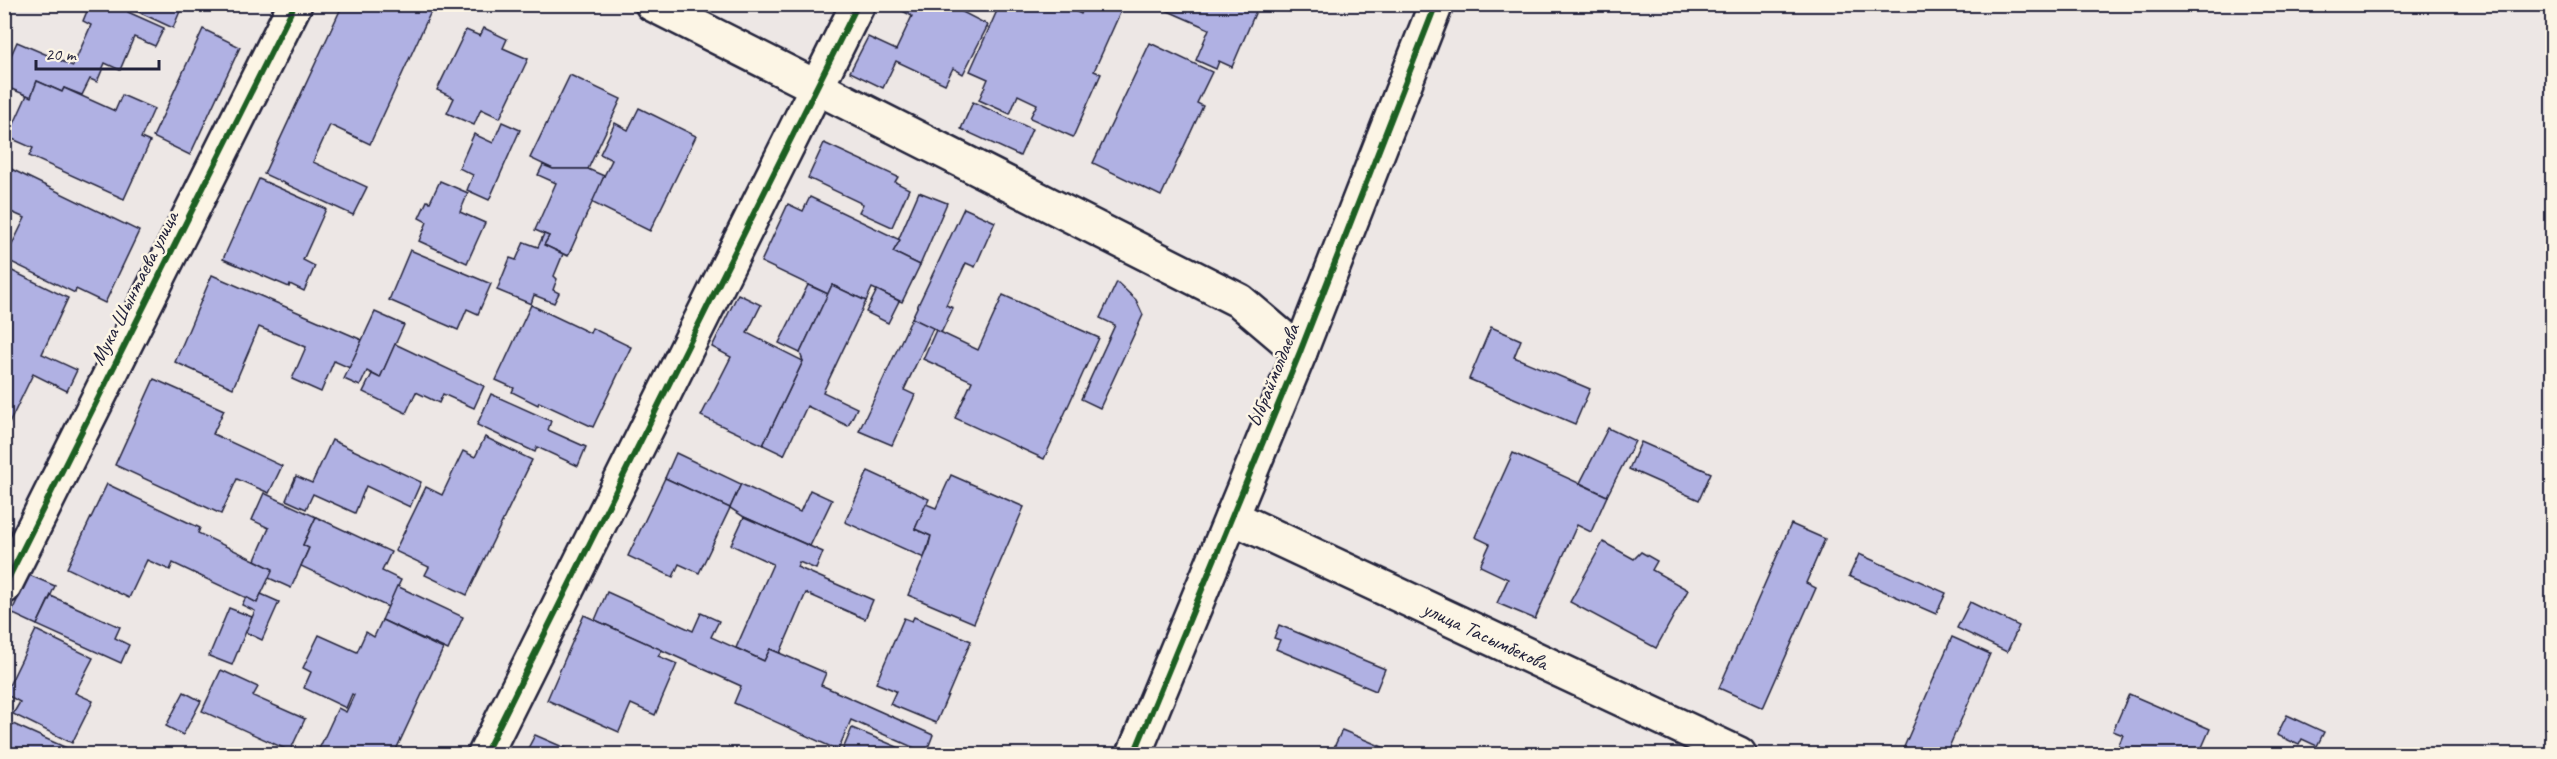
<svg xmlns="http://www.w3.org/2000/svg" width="2557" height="759" viewBox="0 0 2557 759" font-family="Caveat,sans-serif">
<rect width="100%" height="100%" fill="#ede7e5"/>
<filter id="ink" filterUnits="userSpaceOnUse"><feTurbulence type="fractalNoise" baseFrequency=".0167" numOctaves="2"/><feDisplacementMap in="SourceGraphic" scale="12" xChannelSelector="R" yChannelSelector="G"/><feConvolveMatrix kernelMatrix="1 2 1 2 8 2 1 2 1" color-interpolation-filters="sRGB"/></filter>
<g filter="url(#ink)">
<g fill="#b0b1e3" stroke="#22223b" stroke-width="1.5">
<path d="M 90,4 L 131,5 L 128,12 L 164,28 L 155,46 L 134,37 L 120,70 L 105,63 L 97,82 L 90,79 L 82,95 L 64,88 L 62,92 L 37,81 L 31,97 L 4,86 L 4,71 L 17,42 L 73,66 L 91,25 L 83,21 Z"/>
<path d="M 134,4 L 183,4 L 173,28 L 132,9 Z"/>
<path d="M 219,4 L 233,4 L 231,10 Z"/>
<path d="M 343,4 L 434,5 L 370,144 L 330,125 L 313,162 L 367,187 L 353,215 L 264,174 Z"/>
<path d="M 899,4 L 947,4 L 988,25 L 963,74 L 953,68 L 945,84 L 896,61 L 883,88 L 850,72 L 868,37 L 896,50 L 912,16 L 897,8 Z"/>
<path d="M 1000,4 L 1060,4 L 1081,14 L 1085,4 L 1124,4 L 1094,71 L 1101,74 L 1073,137 L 1030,118 L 1037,104 L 1018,95 L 1010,114 L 979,100 L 988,79 L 970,71 Z"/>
<path d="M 1152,4 L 1259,4 L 1232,67 L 1219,61 L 1216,69 L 1196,60 L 1209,29 Z"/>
<path d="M 484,28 L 507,39 L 503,48 L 528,59 L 500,118 L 481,109 L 474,125 L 447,113 L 454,98 L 437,90 L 466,30 L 480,36 Z"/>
<path d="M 203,29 L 240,47 L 190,155 L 153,137 Z"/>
<path d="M 4,38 L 11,41 L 4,53 Z"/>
<path d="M 1150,43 L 1212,72 L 1197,103 L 1203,106 L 1161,196 L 1093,163 Z"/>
<path d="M 570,75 L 621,99 L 588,169 L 553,169 L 530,158 Z"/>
<path d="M 37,81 L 62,92 L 64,88 L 115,111 L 122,95 L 154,109 L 141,138 L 150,142 L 124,199 L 29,156 L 33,148 L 8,137 L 27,95 L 31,97 Z"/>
<path d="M 973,102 L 1032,129 L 1020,156 L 961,129 Z"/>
<path d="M 639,108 L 696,136 L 650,231 L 591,202 L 612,160 L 600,154 L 615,123 L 628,130 Z"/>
<path d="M 502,122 L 520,130 L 489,200 L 467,190 L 473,175 L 459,168 L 474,134 L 493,143 Z"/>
<path d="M 824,143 L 898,177 L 895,182 L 909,189 L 892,227 L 859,212 L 863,204 L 808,178 Z"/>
<path d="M 543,165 L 553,169 L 588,169 L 604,176 L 568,256 L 544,245 L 549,236 L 535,230 L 556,183 L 538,175 Z"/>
<path d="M 7,167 L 139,231 L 105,303 L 76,289 L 75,293 L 5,259 L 25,218 L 4,209 L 4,171 Z"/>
<path d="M 259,179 L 326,209 L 303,260 L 315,266 L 304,291 L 290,284 L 289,287 L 223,259 Z"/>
<path d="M 440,181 L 468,193 L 460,212 L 485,223 L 467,263 L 419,241 L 427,222 L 419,218 L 427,201 L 430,202 Z"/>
<path d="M 919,192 L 947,203 L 920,265 L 893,252 Z"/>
<path d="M 810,197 L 900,240 L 893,252 L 920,265 L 902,302 L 872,288 L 866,301 L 832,285 L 828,294 L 761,262 L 788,204 L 803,211 Z"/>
<path d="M 964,208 L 995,222 L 975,267 L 966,263 L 946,305 L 953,308 L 941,333 L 912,318 Z"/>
<path d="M 544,234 L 549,236 L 544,245 L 563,254 L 554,276 L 557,279 L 553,290 L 559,293 L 554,303 L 534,295 L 531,304 L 497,290 L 510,258 L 516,260 L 524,242 L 538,247 Z"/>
<path d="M 410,250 L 491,284 L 478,314 L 467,309 L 458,330 L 389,300 Z"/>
<path d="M 4,267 L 68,298 L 42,354 L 77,370 L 67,391 L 33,374 L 4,434 Z"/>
<path d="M 212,275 L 362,340 L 350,368 L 334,361 L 321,392 L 292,379 L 306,347 L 259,327 L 233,388 L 175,362 Z"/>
<path d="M 1117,282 L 1136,300 L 1143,315 L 1100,408 L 1081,399 L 1115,325 L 1100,318 Z"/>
<path d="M 808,285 L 828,294 L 800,353 L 779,343 Z"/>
<path d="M 832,285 L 866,301 L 823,392 L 857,408 L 848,426 L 807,406 L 784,455 L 763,445 L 803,361 L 800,353 Z"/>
<path d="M 877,290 L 899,301 L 888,323 L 866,312 Z"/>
<path d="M 738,294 L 761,305 L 747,333 L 803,361 L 763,445 L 701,416 L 731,357 L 712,347 Z"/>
<path d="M 1003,295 L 1099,338 L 1044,459 L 955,418 L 972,381 L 923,359 L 936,330 L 978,350 Z"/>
<path d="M 531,305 L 590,333 L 592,328 L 631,347 L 593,427 L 539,402 L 538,405 L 512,392 L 514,388 L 496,380 Z"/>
<path d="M 375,312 L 404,325 L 380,378 L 367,371 L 360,386 L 344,379 Z"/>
<path d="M 912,318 L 933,328 L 904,390 L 915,395 L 892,445 L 859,431 Z"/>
<path d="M 1491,327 L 1521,340 L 1514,357 L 1590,389 L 1575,424 L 1469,379 Z"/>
<path d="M 395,344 L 484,386 L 474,408 L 443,394 L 439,403 L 416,392 L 406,413 L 363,392 L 372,374 L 380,378 Z"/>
<path d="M 154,379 L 224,410 L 213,434 L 282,466 L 269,493 L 237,479 L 221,514 L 115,465 Z"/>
<path d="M 491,394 L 551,421 L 548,430 L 586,447 L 578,466 L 537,447 L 535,452 L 477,425 Z"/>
<path d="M 1608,428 L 1635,441 L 1607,496 L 1580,483 Z"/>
<path d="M 485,437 L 532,460 L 467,595 L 425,575 L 429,567 L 395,551 L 426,487 L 442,495 L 463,451 L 475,457 Z"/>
<path d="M 332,440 L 421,482 L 410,507 L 366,486 L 355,513 L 313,494 L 306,509 L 286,500 L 296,476 L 312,483 Z"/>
<path d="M 1641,442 L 1711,473 L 1699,500 L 1629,469 Z"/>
<path d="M 676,453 L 741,484 L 730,508 L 665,478 Z"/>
<path d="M 1513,453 L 1607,496 L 1591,532 L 1577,525 L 1535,619 L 1497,603 L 1508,579 L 1480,566 L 1490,544 L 1475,537 Z"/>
<path d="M 868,471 L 929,499 L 915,529 L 931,536 L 924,558 L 845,522 Z"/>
<path d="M 951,475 L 1024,507 L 974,623 L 908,595 L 928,548 L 931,536 L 915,529 L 926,504 L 936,508 Z"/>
<path d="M 665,478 L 730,508 L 699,573 L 679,564 L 673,577 L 628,556 Z"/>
<path d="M 107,484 L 200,528 L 198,533 L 273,569 L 257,603 L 173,563 L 170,570 L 147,560 L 129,598 L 67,568 Z"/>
<path d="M 741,484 L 800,512 L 810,490 L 832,500 L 810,546 L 744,517 L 730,508 Z"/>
<path d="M 264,493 L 316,517 L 303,545 L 309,548 L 291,588 L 269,578 L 273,569 L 255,560 L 269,528 L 252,520 Z"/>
<path d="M 316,517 L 391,552 L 382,571 L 401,580 L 388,607 L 301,566 L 309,548 L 303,545 Z"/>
<path d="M 744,517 L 823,552 L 816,569 L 799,562 L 797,567 L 873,600 L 865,619 L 806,593 L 780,653 L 770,649 L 764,661 L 736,648 L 773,564 L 731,545 Z"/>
<path d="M 1791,524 L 1825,539 L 1806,583 L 1816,588 L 1763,708 L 1719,688 Z"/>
<path d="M 1603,542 L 1634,559 L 1641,552 L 1657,561 L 1652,570 L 1688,590 L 1656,648 L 1570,602 Z"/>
<path d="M 1859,554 L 1946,593 L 1936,614 L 1849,576 Z"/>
<path d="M 29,575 L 55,586 L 37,625 L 11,613 Z"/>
<path d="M 397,586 L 463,617 L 448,650 L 382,620 Z"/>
<path d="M 607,592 L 693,631 L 701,613 L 719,621 L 711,637 L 764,661 L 770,649 L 826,673 L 821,685 L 933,735 L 926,753 L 851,720 L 838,750 L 734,703 L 741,686 L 595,620 Z"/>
<path d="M 261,594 L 279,602 L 262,640 L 245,632 L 255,611 L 242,605 L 246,597 L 257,603 Z"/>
<path d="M 51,596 L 120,627 L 115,638 L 129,645 L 121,663 L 37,625 Z"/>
<path d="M 1970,602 L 2019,626 L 2007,652 L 1957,628 Z"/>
<path d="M 229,608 L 252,617 L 232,665 L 209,656 Z"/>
<path d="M 584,615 L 662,650 L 658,656 L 677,664 L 655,715 L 631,704 L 619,732 L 547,700 Z"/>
<path d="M 914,617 L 971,641 L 936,723 L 890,704 L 896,691 L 876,683 L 904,618 L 912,621 Z"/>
<path d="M 382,620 L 443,649 L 394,754 L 331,754 L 319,749 L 338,708 L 346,712 L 354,695 L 352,694 L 346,708 L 304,688 L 311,672 L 303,668 L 319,635 L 357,652 L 366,632 L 374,637 Z"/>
<path d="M 1279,625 L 1385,669 L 1376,691 L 1276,649 L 1280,640 L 1274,638 Z"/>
<path d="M 36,630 L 93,658 L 75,693 L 93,701 L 72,743 L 13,714 L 20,702 L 5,694 Z"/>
<path d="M 1952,637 L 1990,654 L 1946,754 L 1922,754 L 1904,747 Z"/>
<path d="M 221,670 L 258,687 L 253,696 L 305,719 L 290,751 L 202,711 Z"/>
<path d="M 184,692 L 201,701 L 183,735 L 166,726 Z"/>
<path d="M 2129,694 L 2210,729 L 2199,754 L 2115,754 L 2123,735 L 2113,731 Z"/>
<path d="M 2287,715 L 2324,732 L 2317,746 L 2302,739 L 2299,745 L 2277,735 Z"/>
<path d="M 4,720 L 80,754 L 12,754 L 4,751 Z"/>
<path d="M 852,728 L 914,754 L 841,754 Z"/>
<path d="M 1342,730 L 1399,754 L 1331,754 Z"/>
<path d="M 535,735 L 579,754 L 525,754 Z"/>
<path d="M 170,750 L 185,754 L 168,754 Z"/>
</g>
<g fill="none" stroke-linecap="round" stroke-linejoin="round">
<g stroke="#22223b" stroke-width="38">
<g id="street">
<path d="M 652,4 L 1240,301 L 1300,352"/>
<path id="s1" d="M 1232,517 L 1739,754"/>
<path d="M 4,587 L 295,4"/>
<path d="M 485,754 L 858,4"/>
<path d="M 1134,754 L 1300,352 L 1436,4"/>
</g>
</g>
<use href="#street" stroke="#fcf5e5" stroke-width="33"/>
<g stroke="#fcf5e5" stroke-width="10">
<g id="cycleway">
<path d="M 4,587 L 295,4"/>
<path d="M 485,754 L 858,4"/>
<path d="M 1134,754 L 1300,352 L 1436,4"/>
</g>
</g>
<use href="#cycleway" stroke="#1b5e20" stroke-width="6"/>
</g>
</g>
<g text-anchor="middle" stroke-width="5" stroke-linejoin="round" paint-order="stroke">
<g font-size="21" fill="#22223b" stroke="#fcf5e5">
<text transform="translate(134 288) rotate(-63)" y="7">Мука Шынтаева улица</text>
<text transform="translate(1273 375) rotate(-68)" y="7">Ыбраймолдаева</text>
<text dy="7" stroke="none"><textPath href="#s1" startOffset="280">улица Тасымбекова</textPath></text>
</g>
</g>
<rect width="2557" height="759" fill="none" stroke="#fcf5e5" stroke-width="24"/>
<rect x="12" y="12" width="2533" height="735" fill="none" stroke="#22223b" stroke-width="2" filter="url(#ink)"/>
<path d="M36 60v9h123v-9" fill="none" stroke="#22223b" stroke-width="3"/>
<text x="45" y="60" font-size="18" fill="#22223b" stroke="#fcf5e5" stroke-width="4.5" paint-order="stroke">20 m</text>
</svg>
